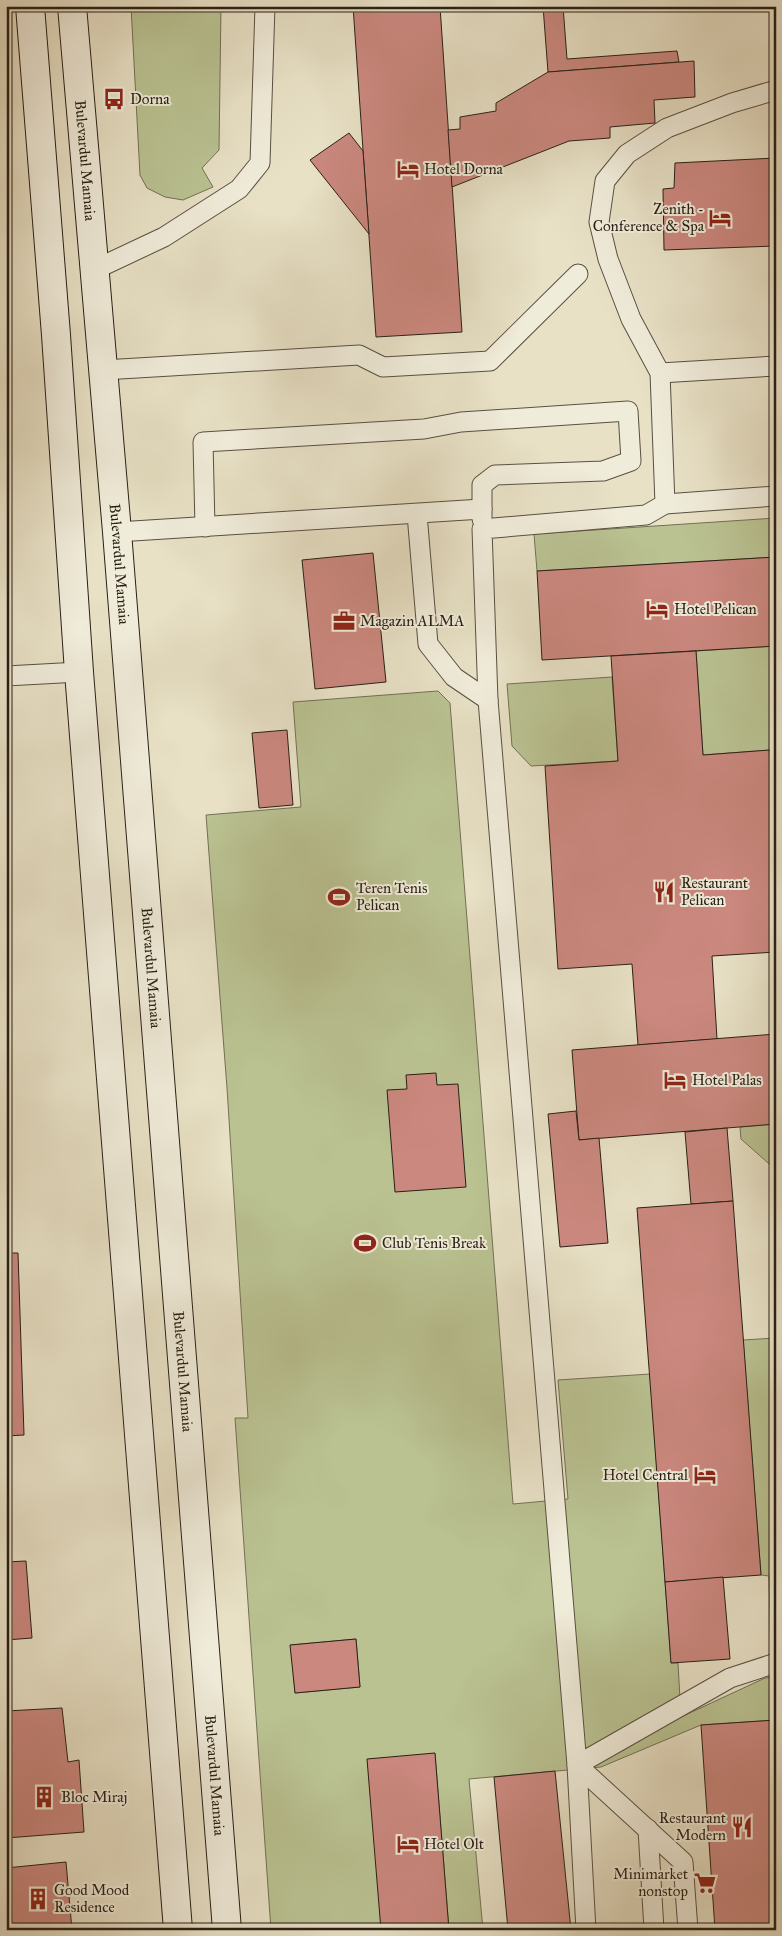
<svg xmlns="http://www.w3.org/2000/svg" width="782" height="1936" viewBox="0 0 782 1936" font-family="'IM FELL Great Primer',serif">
<rect width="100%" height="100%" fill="#e8e1c6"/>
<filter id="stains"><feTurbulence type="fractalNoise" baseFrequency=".004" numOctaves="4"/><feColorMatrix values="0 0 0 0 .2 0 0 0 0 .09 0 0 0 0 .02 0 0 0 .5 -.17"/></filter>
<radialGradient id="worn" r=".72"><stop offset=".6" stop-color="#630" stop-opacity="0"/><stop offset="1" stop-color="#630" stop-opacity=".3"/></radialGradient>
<g fill="#bac292" stroke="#727154" fill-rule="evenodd">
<path d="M 131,6 L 221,6 L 219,150 L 202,168 L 213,187 L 183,200 L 165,197 L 147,188 L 140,175 Z"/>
<path d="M 6,63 L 12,137 L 6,142 Z"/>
<path d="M 776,518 L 776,557 L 537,571 L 534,534 Z"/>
<path d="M 776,646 L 776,795 L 773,796 L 770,750 L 703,755 L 696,651 Z"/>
<path d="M 612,677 L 618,761 L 531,766 L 512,746 L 507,684 Z"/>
<path d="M 438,691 L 450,703 L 513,1504 L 568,1499 L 558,1380 L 650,1374 L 671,1663 L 678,1663 L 681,1717 L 765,1678 L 776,1677 L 776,1720 L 701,1725 L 601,1767 L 469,1779 L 483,1930 L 449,1930 L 435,1754 L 381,1930 L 271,1930 L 235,1418 L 248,1418 L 227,1088 L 206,815 L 301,807 L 293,702 ZM 356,1639 L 360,1687 L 295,1693 L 291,1645 Z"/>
<path d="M 776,1124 L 776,1170 L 741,1139 L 740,1127 Z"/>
<path d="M 776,1338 L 776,1656 L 771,1659 L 769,1576 L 761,1575 L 743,1340 Z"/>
</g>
<g fill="#cb887f" stroke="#292015">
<path d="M 353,6 L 440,6 L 462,332 L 376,337 Z"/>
<path d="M 543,6 L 563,6 L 567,59 L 677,51 L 679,62 L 548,72 Z"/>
<path d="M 694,61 L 695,97 L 654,100 L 655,123 L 610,127 L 610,138 L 569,141 L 452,187 L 448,130 L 460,129 L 460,117 L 496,111 L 496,103 L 548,72 Z"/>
<path d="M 349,133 L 363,151 L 369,234 L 310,160 Z"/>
<path d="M 776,158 L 776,246 L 664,250 L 663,189 L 674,188 L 675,163 Z"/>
<path d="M 373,553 L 386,682 L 315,689 L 302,560 Z"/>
<path d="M 776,557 L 776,646 L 542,660 L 537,571 Z"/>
<path d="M 696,651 L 703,755 L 770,750 L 776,832 L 776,952 L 712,956 L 717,1039 L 638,1045 L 632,964 L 558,969 L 545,766 L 618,761 L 611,656 Z"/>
<path d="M 287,730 L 293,805 L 259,808 L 252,733 Z"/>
<path d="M 776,1034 L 776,1124 L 579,1140 L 572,1050 Z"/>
<path d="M 436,1073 L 437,1085 L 458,1084 L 466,1187 L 395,1192 L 387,1090 L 407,1089 L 406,1075 Z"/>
<path d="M 576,1111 L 579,1140 L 599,1138 L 608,1243 L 560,1247 L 548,1114 Z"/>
<path d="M 727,1128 L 733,1201 L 691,1204 L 685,1132 Z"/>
<path d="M 6,1143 L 8,1143 L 11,1237 L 6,1237 Z"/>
<path d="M 733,1201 L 761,1575 L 665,1582 L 637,1208 Z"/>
<path d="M 6,1253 L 18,1253 L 24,1435 L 6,1436 Z"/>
<path d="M 26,1561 L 32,1638 L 6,1640 L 6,1562 Z"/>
<path d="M 723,1577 L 730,1659 L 671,1663 L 665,1582 Z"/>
<path d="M 356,1639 L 360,1687 L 295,1693 L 290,1645 Z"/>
<path d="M 62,1708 L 68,1762 L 79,1760 L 84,1832 L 6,1838 L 6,1711 Z"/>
<path d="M 776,1720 L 776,1930 L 715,1930 L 701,1725 Z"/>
<path d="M 435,1753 L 449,1930 L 381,1930 L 367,1759 Z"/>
<path d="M 555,1771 L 571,1930 L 508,1930 L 494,1777 Z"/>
<path d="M 66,1862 L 72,1930 L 6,1930 L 6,1868 Z"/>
</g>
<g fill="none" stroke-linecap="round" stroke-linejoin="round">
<g stroke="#595041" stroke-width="21">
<g id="lane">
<path d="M 94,270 L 164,237 L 239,189 L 260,163 L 265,6"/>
<path d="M 103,370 L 359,355 L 383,367 L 490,361 L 578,274"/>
<path d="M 660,373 L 776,366"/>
<path d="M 665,504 L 776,496"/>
<path d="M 417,514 L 428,644 L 454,677 L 488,700"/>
<path d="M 205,527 L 203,442 L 424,429 L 461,422 L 628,411 L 631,461 L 603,471 L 495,475 L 482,485 L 482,509"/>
<path d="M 117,532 L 482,509 L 482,519"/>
<path d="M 6,676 L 79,672"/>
<path d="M 648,1829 L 654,1930"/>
<path d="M 586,1930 L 577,1765 L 488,700 L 482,529 L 646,515 L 665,504 L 660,373 L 631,319 L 608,259 L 599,222 L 605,181 L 627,154 L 667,128 L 732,103 L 776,90"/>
<path d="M 688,1930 L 683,1862 L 577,1765 L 730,1678 L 776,1663"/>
</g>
</g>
<g stroke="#292015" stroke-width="30">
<g id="secondary">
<path d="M 30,6 L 56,335 L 79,672 L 178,1930"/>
<path id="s1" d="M 72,6 L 117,532 L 227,1930"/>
</g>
</g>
<use href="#lane" stroke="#f0ecda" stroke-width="19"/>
<use href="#secondary" stroke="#f0ecda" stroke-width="28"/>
</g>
<defs>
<g id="bus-bare" transform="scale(1.725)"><path d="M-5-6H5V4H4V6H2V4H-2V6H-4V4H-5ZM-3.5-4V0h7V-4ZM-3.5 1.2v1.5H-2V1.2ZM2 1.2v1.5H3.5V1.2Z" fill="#8f2418" stroke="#f0ecda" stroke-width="2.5" paint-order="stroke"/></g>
<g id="hotel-bare" transform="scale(1.725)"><path d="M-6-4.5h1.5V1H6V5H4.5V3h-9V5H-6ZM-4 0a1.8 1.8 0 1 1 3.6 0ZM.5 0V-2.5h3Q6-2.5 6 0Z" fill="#8f2418" stroke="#f0ecda" stroke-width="2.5" paint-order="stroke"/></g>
<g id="office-bare" transform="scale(1.725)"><path d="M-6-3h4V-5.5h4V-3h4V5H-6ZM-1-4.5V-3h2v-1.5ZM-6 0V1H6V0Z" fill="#8f2418" stroke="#f0ecda" stroke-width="2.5" paint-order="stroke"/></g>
<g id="restaurant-bare" transform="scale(1.725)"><path d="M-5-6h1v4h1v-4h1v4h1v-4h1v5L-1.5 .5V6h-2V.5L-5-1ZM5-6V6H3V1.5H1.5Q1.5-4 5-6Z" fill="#8f2418" stroke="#f0ecda" stroke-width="2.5" paint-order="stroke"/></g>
<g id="stadium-bare" transform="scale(1.725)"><path d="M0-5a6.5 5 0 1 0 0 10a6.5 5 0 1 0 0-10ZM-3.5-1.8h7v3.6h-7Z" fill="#8f2418" stroke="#f0ecda" stroke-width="2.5" paint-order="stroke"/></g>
<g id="building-bare" transform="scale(1.725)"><path d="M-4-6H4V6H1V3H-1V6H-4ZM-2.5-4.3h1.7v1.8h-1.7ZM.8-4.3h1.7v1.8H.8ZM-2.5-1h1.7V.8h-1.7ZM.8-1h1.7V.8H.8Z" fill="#8f2418" stroke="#f0ecda" stroke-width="2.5" paint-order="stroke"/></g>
<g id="supermarket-bare" transform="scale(1.725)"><path d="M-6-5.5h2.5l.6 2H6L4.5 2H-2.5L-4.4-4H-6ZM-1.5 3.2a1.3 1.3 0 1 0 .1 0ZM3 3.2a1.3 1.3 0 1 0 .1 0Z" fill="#8f2418" stroke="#f0ecda" stroke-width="2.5" paint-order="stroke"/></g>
</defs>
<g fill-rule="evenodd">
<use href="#bus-bare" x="114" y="99"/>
<use href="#hotel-bare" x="408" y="169"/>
<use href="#hotel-bare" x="720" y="218"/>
<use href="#hotel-bare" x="657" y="609"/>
<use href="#office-bare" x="344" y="621"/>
<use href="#restaurant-bare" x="664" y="892"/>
<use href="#stadium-bare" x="339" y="897"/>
<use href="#hotel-bare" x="675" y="1080"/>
<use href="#stadium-bare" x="365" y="1243"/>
<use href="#hotel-bare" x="705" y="1475"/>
<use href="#building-bare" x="44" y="1797"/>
<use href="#restaurant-bare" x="742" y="1827"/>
<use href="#hotel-bare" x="408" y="1844"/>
<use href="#supermarket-bare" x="705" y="1883"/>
<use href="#building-bare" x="38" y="1899"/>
</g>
<g text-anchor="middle" stroke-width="4" stroke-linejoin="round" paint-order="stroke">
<g font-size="15" fill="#292015" stroke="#f0ecda" text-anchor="start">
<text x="130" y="104">Dorna</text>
<text x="424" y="174">Hotel Dorna</text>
<text x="704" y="214" text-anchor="end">Zenith -<tspan x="704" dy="17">Conference &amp; Spa</tspan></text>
<text x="674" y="614">Hotel Pelican</text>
<text x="360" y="626">Magazin ALMA</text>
<text x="681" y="888">Restaurant<tspan x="681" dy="17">Pelican</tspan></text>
<text x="356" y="893">Teren Tenis<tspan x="356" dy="17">Pelican</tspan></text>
<text x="692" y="1085">Hotel Palas</text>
<text x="382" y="1248">Club Tenis Break</text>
<text x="688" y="1480" text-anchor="end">Hotel Central</text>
<text x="61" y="1802">Bloc Miraj</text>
<text x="726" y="1823" text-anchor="end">Restaurant<tspan x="726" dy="17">Modern</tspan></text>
<text x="424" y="1849">Hotel Olt</text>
<text x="688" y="1879" text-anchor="end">Minimarket<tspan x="688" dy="17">nonstop</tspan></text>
<text x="54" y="1895">Good Mood<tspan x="54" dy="17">Residence</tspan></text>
</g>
<g font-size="15" fill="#292015" stroke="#f0ecda">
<text dy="5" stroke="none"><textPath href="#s1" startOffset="155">Bulevardul Mamaia</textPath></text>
<text dy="5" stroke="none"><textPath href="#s1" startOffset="560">Bulevardul Mamaia</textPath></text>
<text dy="5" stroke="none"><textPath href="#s1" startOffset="965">Bulevardul Mamaia</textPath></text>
<text dy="5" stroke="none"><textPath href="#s1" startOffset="1370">Bulevardul Mamaia</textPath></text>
<text dy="5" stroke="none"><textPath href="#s1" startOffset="1775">Bulevardul Mamaia</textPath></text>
</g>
</g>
<rect width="782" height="1936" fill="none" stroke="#e8e1c6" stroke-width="25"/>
<rect x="8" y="8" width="767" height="1921" fill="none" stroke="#292015" stroke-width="2.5"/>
<rect x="12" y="12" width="757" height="1911" fill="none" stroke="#292015"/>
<rect width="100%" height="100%" filter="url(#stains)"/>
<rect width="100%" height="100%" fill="url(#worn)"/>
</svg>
